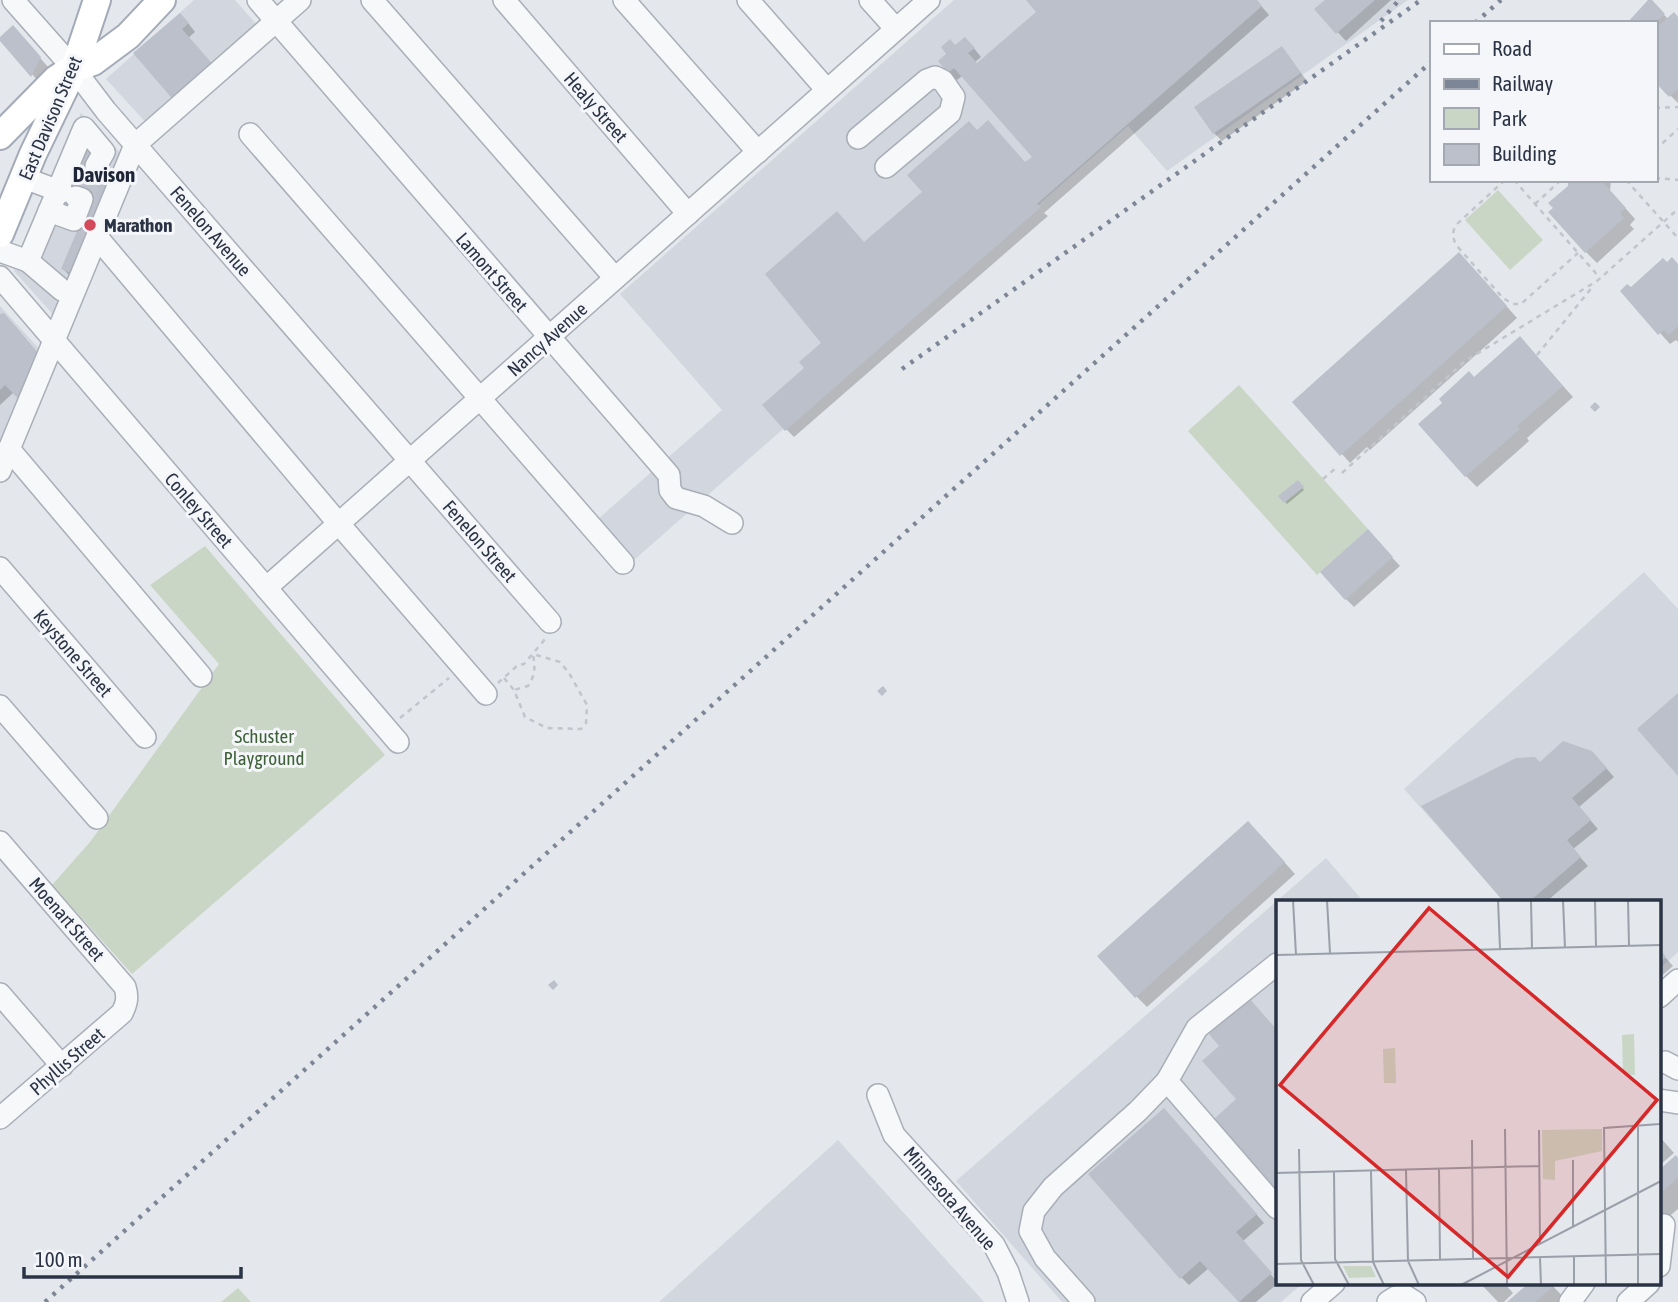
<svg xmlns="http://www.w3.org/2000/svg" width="1678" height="1302" viewBox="0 0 1678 1302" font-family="'Asap Condensed',sans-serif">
<rect width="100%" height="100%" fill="#e4e7ec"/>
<g fill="#d2d6de">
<path d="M 194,0 L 235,0 L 259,27 L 149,126 L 106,79 Z"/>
<path d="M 954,0 L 1408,0 L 1167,171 L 1128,126 L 634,560 L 598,519 L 722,410 L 620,294 Z"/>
<path d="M 81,113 L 125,158 L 59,321 L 14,271 Z"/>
<path d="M 0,306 L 43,353 L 0,457 Z"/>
<path d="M 1644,572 L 1678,609 L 1678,952 L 1659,969 L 1659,901 L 1504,901 L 1404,789 Z"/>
<path d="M 1326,858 L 1363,901 L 1277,901 L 1277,1283 L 1303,1283 L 1281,1302 L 1062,1302 L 956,1181 Z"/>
<path d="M 838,1140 L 984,1302 L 659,1302 Z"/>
</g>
<g fill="#c9d6c5">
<path d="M 1498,190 L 1543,240 L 1510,270 L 1465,220 Z"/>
<path d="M 1239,385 L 1368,529 L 1317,575 L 1188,431 Z"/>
<path d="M 205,546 L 385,755 L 132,974 L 52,885 L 90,842 L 219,664 L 150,585 Z"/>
<path d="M 238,1288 L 251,1302 L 221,1302 Z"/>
</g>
<g fill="#0003">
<path d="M 1028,0 L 1256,0 L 1269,15 L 1044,213 L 1048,216 L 794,437 L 786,429 L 807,369 L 824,343 L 865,244 L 924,192 L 977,132 L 1026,164 L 1034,157 L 962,76 L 957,80 L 949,72 L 956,47 L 973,47 L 981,57 L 975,62 L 977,65 L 1038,12 Z"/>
<path d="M 1327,0 L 1391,0 L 1346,41 L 1317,10 Z"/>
<path d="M 1650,0 L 1668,19 L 1678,19 L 1678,103 L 1655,80 L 1655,23 Z"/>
<path d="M 188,23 L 195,32 L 188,38 L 136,54 Z"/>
<path d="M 21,36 L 48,67 L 40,83 L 0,39 Z"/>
<path d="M 1282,48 L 1307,81 L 1222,141 L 1214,133 Z"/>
<path d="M 82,147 L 96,154 L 84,183 L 97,188 L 102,175 L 117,182 L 125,190 L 86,283 L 71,277 L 63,269 L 92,201 L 79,196 L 73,210 L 60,203 Z"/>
<path d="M 1570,180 L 1611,180 L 1610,191 L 1635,219 L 1630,225 L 1634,229 L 1597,263 L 1586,252 L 1570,187 Z"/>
<path d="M 1667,264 L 1678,265 L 1678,342 L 1676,340 L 1670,344 L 1660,333 L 1631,290 Z"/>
<path d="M 1470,265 L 1517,318 L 1370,450 L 1367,447 L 1350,463 L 1295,402 Z"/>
<path d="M 0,318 L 15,326 L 52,370 L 36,415 L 14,392 L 0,405 Z"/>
<path d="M 1531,350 L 1573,397 L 1527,438 L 1529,441 L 1477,487 L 1466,476 L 1474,379 Z"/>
<path d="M 1298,482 L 1304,490 L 1287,504 L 1281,497 Z"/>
<path d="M 1375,539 L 1400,566 L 1354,607 L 1346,599 Z"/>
<path d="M 1600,761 L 1614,777 L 1579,807 L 1598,829 L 1573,849 L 1588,866 L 1547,901 L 1505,901 L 1424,807 L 1540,764 Z"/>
<path d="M 1259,834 L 1295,874 L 1147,1007 L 1136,996 Z"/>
<path d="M 1659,950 L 1673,966 L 1659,978 Z"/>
<path d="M 1257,1009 L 1277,1031 L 1277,1188 L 1216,1119 L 1239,1099 Z"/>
<path d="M 1171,1118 L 1264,1223 L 1243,1241 L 1278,1283 L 1256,1302 L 1239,1302 L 1209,1268 L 1189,1285 L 1181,1277 Z"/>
<path d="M 1659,1136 L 1674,1153 L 1661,1164 L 1659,1161 Z"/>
<path d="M 1676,1158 L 1678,1160 L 1678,1209 L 1659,1225 L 1659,1172 Z"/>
<path d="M 1480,1283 L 1504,1283 L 1513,1293 L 1504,1302 L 1498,1302 Z"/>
<path d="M 1532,1283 L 1550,1283 L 1568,1302 L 1510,1302 Z"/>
</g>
<g fill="#bbc0ca">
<path d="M 1026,0 L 1257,0 L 1262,6 L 1037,204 L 1041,207 L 785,431 L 762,405 L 804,368 L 799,362 L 821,343 L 765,274 L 837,211 L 864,242 L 922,192 L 907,175 L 969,121 L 977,130 L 988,120 L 1025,162 L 1032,157 L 954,68 L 948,73 L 938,61 L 946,54 L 941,47 L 950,39 L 955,45 L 965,37 L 975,48 L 968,53 L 977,63 L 1036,12 Z"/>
<path d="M 1325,0 L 1375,0 L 1336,34 L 1314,9 Z"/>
<path d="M 1648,0 L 1652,0 L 1665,14 L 1655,23 L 1627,23 Z"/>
<path d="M 1674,12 L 1678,17 L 1678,89 L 1669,97 L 1655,82 L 1655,29 Z"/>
<path d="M 180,13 L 189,23 L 182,29 L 216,68 L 176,103 L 133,53 Z"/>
<path d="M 13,25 L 41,57 L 31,77 L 0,41 L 0,37 Z"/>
<path d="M 1282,46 L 1301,73 L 1213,134 L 1194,107 Z"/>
<path d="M 81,145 L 95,151 L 83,180 L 96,186 L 101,173 L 118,180 L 78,276 L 61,269 L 90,200 L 71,209 L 57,203 Z"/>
<path d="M 1568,180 L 1601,180 L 1626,208 L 1620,213 L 1624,218 L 1585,253 L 1548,212 L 1553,208 L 1548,203 L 1568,186 Z"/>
<path d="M 1459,252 L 1507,306 L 1340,456 L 1292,402 Z"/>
<path d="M 1672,257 L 1678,264 L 1678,326 L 1669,335 L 1664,330 L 1658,335 L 1620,291 L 1627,284 L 1631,287 L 1663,258 L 1667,262 Z"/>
<path d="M 4,313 L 42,358 L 25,406 L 5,385 L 0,390 L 0,314 Z"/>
<path d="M 1520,336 L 1563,386 L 1517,426 L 1520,429 L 1465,477 L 1418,424 L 1442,403 L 1439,399 L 1469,371 L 1474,377 Z"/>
<path d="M 1595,402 L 1600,407 L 1595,412 L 1590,407 Z"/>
<path d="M 1298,480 L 1304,487 L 1284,503 L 1278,496 Z"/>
<path d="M 1368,529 L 1393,557 L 1345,600 L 1320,572 Z"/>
<path d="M 883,686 L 887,691 L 882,696 L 877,691 Z"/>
<path d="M 1678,693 L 1678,776 L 1637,729 Z"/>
<path d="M 1563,741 L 1592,751 L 1607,768 L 1572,798 L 1591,820 L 1567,840 L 1581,857 L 1530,901 L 1503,901 L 1421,806 L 1516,758 L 1535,757 L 1540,762 Z"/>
<path d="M 1248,821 L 1285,862 L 1135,998 L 1097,956 Z"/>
<path d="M 1659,948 L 1666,957 L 1659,963 Z"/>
<path d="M 554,980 L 558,985 L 553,990 L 548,985 Z"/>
<path d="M 1249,998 L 1277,1030 L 1277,1191 L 1214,1119 L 1236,1099 L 1202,1061 L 1219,1046 L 1209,1034 Z"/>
<path d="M 1164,1108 L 1257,1214 L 1236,1232 L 1272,1273 L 1239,1302 L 1200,1261 L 1180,1279 L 1088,1174 Z"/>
<path d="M 1676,1155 L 1678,1158 L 1678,1178 L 1659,1194 L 1659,1170 Z"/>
<path d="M 1529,1283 L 1551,1283 L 1554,1286 L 1535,1302 L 1507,1302 Z"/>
</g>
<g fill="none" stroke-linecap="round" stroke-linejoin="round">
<path stroke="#bfc3cb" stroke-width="21" stroke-dasharray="21 10" stroke-linecap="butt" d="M 83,197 L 89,183"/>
<g stroke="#a9aeb7" stroke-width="24">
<g id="minor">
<path d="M 13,0 L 74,69 L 106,111 L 550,622"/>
<path d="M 258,0 L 669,475 L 670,490 L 676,498 L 704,506 L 732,523"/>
<path d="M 372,0 L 615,278"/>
<path d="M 504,0 L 688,214"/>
<path d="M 624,0 L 758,152"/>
<path d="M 748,0 L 827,90"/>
<path d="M 870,0 L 896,29"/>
<path d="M 250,134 L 623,563"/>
<path d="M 858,138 L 927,80 L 935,77 L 943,81 L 954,97 L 950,113 L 886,167"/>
<path d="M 24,178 L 62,192"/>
<path d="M 49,211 L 74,220 L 82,199 L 76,197"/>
<path d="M 97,237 L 339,524 L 486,694"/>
<path d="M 0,251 L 28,261 L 84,128 L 104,152 L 96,166"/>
<path d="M 28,261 L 62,290"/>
<path d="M 0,277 L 398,742"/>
<path d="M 9,449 L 201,676"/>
<path d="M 0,471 L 135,145 L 300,0"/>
<path d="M 0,568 L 145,737"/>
<path d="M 266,588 L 929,0"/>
<path d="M 0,706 L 97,818"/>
<path d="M 0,842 L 125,987 C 128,997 127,1003 122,1013 L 0,1118"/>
<path d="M 1277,964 L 1197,1028 L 1167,1081 L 1277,1208"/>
<path d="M 0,994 L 62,1066"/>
<path d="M 1659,997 L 1678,980"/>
<path d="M 1659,1063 L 1665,1062 L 1678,1069"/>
<path d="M 878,1095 L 894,1135 L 994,1245 L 1008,1272 L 1018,1302"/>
<path d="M 1659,1100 L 1678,1103"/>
<path d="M 1659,1266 L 1664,1225"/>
<path d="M 1084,1302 L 1045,1258 L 1030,1231 L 1034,1211 L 1053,1187 L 1138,1111 L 1167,1081"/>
<path d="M 1312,1302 L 1334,1283"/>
<path d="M 1388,1302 L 1396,1297 L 1404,1295 L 1415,1302"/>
<path d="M 1570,1302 L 1584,1283"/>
<path d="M 1628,1302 L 1649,1283"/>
</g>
</g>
<g stroke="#a3abb8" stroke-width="30">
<g id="major">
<path d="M 0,136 L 56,79 L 68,71 L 93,62 L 128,36 L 162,0"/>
<path d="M 0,234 L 33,154 L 74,69 L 97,0"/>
</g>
</g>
<g stroke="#c2c5cb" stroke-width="2.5" stroke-dasharray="5 5" stroke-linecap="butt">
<path d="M 1655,108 L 1678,107"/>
<path d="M 1655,150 L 1678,129"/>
<path d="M 1655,178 L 1678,180"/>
<path d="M 1505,180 L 1457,224 C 1452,231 1452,236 1456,245 L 1503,298 L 1513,304 L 1521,304 L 1578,253"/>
<path d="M 1514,180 L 1600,278"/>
<path d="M 1626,180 L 1678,238"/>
<path d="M 1535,204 L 1561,180"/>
<path d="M 1537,355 L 1594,285"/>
<path d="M 1342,473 L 1465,361 L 1597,281 L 1678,209"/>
<path d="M 1323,479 L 1337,467"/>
<path d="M 504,678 L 514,690 L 525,717 L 547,728 L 581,729 L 586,723 L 587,705 L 569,673 L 560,662 L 533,654 C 535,667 536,674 528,686 L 514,690"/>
<path d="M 498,683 L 518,665 L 524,664 L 546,638"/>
<path d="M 400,718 L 449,678"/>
</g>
<use href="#minor" stroke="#f7f8fa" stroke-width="21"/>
<use href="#major" stroke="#fff" stroke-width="26"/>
<g stroke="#7d8696" stroke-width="4.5" stroke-dasharray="3.5 7" stroke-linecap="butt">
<path d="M 1381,21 L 1399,0"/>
<path d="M 1475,23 L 1501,0"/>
<path d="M 902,369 L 1421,0"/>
<path d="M 45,1302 L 1431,62"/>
</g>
</g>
<circle fill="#d1495b" stroke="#f4f6f9" stroke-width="2.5" cx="90" cy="225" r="7"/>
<g text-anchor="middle" stroke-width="6" stroke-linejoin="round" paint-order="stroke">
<g font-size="19" fill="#2b3445" stroke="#f4f6f9">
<text transform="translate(596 107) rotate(49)" y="7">Healy Street</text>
<text transform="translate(50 118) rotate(-67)" y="7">East Davison Street</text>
<text transform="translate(211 231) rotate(49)" y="7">Fenelon Avenue</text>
<text transform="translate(492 272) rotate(49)" y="7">Lamont Street</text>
<text transform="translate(547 339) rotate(-42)" y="7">Nancy Avenue</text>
<text transform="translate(199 510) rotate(49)" y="7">Conley Street</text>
<text transform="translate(480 541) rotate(49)" y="7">Fenelon Street</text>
<text transform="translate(73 653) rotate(49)" y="7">Keystone Street</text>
<text transform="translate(67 919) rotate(49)" y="7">Moenart Street</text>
<text transform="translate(67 1061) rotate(-41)" y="7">Phyllis Street</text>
<text transform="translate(950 1198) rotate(49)" y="7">Minnesota Avenue</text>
</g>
<g font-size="19" font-weight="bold" fill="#2b3445" stroke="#f4f6f9" text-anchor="start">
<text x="104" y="232">Marathon</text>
</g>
<g font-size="19" fill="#3f6138" stroke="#f4f6f9">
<text x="264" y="743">Schuster<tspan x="264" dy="22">Playground</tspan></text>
</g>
<g font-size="21" font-weight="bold" fill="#1d2536" stroke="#f4f6f9">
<text x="104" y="182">Davison</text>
</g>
</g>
<g transform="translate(1276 900)">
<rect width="385" height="385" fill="#e4e7ec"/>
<path d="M 358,134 L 359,175 L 347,174 L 346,135 ZM 119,148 L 120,183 L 108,183 L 107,149 ZM 326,229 L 326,251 L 279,261 L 279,280 L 267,279 L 266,230 ZM 67,366 L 95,366 L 100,377 L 73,378 Z" fill="#c9d6c5"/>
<path fill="none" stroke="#9a9fa9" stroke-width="2" d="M 17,0 L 20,55M 51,0 L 54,53M 222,0 L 224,49M 255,0 L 256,49M 287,0 L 289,48M 319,0 L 320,47M 352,0 L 353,46M 0,55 L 385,45M 229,229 L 231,385M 263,230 L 264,343M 196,240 L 197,359M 23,249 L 25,360 L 38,385M 297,260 L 297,326M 163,269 L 164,360M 130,270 L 132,361 L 143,385M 95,271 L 97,362 L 108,385M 58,272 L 59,359 L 73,385M 0,273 L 263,266M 298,357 L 298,385M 264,358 L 265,385M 0,364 L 385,354M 185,385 L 385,281M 330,385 L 328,228 L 384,224M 362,385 L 362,225"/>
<path fill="#d62828" fill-opacity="0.15" stroke="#d62828" stroke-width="3.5" d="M 153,8 L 381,200 L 232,377 L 4,185 Z"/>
<rect width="385" height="385" fill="none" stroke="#2b3445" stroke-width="3.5"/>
</g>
<rect x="1430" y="21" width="228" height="161" fill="#f4f6f9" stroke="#a4a8b1" stroke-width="2"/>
<rect x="1444" y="44" width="35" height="10" fill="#ffffff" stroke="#a4a8b1" stroke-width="2"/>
<text x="1492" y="56" font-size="21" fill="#2b3445">Road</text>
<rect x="1444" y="79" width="35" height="10" fill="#7d8696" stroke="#a4a8b1" stroke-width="2"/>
<text x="1492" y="91" font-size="21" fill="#2b3445">Railway</text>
<rect x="1444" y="108" width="35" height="21" fill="#c9d6c5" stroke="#a4a8b1" stroke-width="2"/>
<text x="1492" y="126" font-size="21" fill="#2b3445">Park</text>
<rect x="1444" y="144" width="35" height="21" fill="#bbc0ca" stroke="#a4a8b1" stroke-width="2"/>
<text x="1492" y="161" font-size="21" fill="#2b3445">Building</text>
<path d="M24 1267v10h217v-10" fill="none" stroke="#2b3445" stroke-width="3.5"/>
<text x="35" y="1267" font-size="21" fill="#2b3445" stroke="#f4f6f9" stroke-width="5" paint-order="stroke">100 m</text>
</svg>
